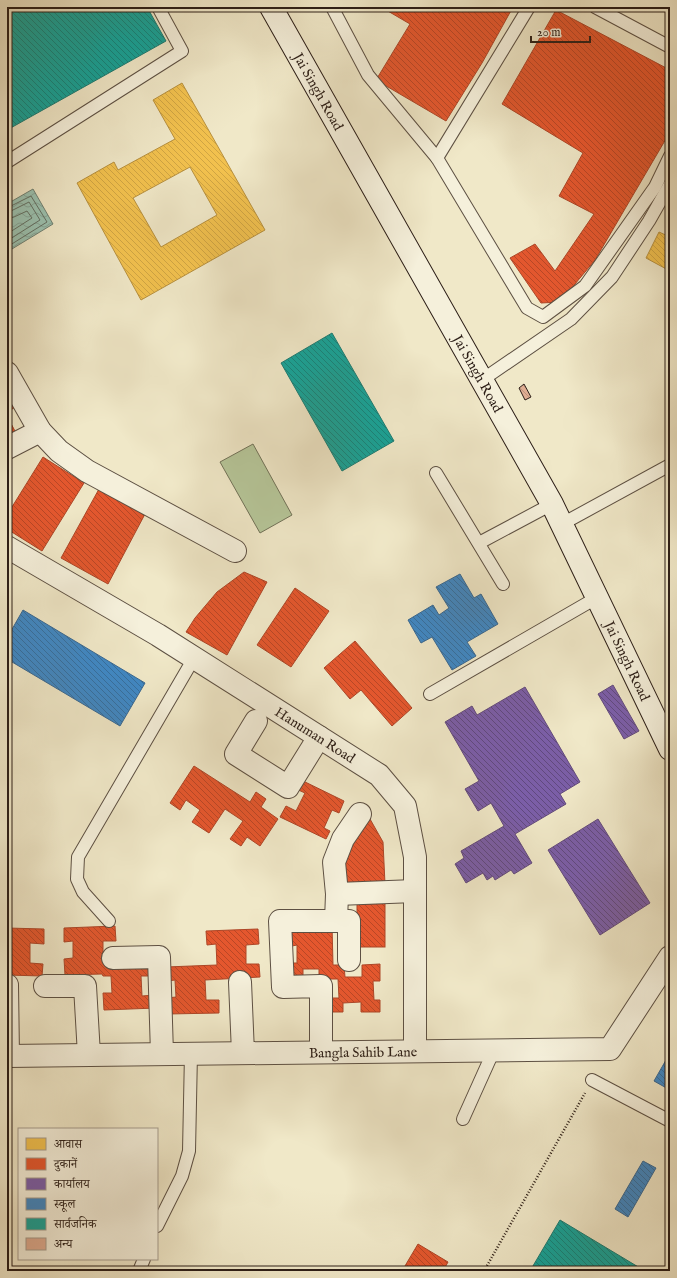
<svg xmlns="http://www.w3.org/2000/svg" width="677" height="1278" viewBox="0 0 677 1278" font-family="'IM FELL English','Noto Serif Devanagari',serif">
<defs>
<pattern id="water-waves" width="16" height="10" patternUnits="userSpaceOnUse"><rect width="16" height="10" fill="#9bc1af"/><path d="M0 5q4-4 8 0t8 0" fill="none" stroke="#86a596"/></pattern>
<pattern id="homes-back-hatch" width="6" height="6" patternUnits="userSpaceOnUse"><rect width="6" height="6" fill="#f2c14e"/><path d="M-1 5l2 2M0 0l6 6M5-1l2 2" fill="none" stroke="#d0a543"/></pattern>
<pattern id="shops-back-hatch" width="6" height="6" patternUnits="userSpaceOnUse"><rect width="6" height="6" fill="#e4572e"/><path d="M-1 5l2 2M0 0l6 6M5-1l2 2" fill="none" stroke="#b94726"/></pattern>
<pattern id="offices-back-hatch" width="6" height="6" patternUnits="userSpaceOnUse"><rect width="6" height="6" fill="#7b5ea7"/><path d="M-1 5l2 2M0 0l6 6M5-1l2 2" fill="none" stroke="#60497f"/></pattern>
<pattern id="schools-back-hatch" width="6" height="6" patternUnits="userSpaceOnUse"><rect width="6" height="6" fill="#3f88c5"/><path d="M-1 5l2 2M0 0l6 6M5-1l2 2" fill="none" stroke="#356f9f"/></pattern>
<pattern id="public-back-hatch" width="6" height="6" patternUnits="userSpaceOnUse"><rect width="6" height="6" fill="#17a398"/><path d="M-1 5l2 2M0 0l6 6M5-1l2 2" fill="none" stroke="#15847b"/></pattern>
<pattern id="building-back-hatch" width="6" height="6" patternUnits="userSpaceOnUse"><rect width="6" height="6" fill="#e0ad92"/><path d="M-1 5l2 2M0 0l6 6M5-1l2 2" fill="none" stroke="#c0947d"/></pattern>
</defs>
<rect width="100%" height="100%" fill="#f0e8c8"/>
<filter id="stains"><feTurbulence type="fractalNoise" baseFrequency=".005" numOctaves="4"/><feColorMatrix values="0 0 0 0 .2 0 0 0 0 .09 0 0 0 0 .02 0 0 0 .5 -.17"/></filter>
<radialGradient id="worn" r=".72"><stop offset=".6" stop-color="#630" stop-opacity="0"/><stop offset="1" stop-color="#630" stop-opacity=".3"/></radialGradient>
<path fill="#b6c699" stroke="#717258" d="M 253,444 L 292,515 L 260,533 L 220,462 Z"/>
<path fill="url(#water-waves)" stroke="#6f8072" d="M 33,189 L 53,224 L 7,252 L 7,204 Z"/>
<g fill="url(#homes-back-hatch)" stroke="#b7903e" fill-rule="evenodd">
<path d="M 182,83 L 265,230 L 141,300 L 77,183 L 114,162 L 118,170 L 175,139 L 153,100 ZM 190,167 L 217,215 L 161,247 L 133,198 Z"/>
<path d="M 659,232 L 670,237 L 670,271 L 646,258 Z"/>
</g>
<g fill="url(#shops-back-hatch)" stroke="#ad4627">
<path d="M 381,7 L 513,7 L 482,63 L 446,121 L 376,80 L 410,24 Z"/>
<path d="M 556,10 L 670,70 L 670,132 L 595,260 L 560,302 L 541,303 L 510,258 L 535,244 L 555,271 L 594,214 L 559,196 L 583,153 L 502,104 Z"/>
<path d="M 7,383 L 19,405 L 7,412 Z"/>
<path d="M 7,416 L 16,433 L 7,437 Z"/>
<path d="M 43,457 L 84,483 L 42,551 L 7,529 L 7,515 Z"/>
<path d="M 99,489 L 145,514 L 108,584 L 61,558 Z"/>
<path d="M 244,572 L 267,582 L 227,655 L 186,632 L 195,618 L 217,592 Z"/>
<path d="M 295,588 L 329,611 L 291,667 L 257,645 Z"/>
<path d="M 355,641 L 412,708 L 392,726 L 361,690 L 350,699 L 324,668 Z"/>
<path d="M 194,766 L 250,802 L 256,792 L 266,799 L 261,807 L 278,819 L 260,846 L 247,837 L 241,846 L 230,839 L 243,821 L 225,809 L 209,833 L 192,822 L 200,810 L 186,800 L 180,810 L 170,803 Z"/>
<path d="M 299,779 L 344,801 L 339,813 L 332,810 L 324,828 L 330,831 L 326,839 L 280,817 L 286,806 L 296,811 L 305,793 L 294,788 Z"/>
<path d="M 370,819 L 383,842 L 385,884 L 344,886 L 342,863 L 353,842 Z"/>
<rect x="357" y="895" width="28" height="52"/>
<path d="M 332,925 L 333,965 L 344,965 L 345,977 L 362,977 L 362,965 L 380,964 L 380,981 L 373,981 L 374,1000 L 380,1000 L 380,1012 L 361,1012 L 361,1002 L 343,1003 L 343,1012 L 331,1012 L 331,998 L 339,998 L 338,979 L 319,979 L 319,969 L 303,969 L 303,979 L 292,979 L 292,963 L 297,963 L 297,945 L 292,946 L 291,926 Z"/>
<path d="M 115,926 L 116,941 L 103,941 L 103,961 L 154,961 L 154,976 L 141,976 L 142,996 L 155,995 L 156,1008 L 104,1010 L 103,993 L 112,993 L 111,976 L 103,976 L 102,974 L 65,975 L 64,959 L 73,958 L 73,941 L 64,942 L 64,928 Z"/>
<path d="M 7,928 L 44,929 L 44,944 L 30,943 L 30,963 L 43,964 L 42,976 L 7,975 Z"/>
<path d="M 258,929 L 259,944 L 246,945 L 246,964 L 259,964 L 260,977 L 205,980 L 206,1000 L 219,1000 L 219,1013 L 168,1014 L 167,998 L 176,997 L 175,980 L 167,981 L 166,967 L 217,965 L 216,944 L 207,945 L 206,931 Z"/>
<path d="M 418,1244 L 448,1262 L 443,1271 L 402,1271 Z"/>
</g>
<g fill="url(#offices-back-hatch)" stroke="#634b7c">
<path d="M 613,685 L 639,731 L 624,739 L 598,694 Z"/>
<path d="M 525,687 L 580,782 L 560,794 L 566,804 L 515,834 L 532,863 L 514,874 L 511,870 L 495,880 L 493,876 L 487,880 L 483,873 L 466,883 L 455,864 L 464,858 L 461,851 L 504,826 L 491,803 L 478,811 L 465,789 L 479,781 L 445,722 L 472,706 L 477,715 Z"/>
<path d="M 598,819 L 650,903 L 600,935 L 548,850 Z"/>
</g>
<g fill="url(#schools-back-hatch)" stroke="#396891">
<path d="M 460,574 L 474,598 L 481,594 L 498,624 L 467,642 L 476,656 L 452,670 L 432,637 L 421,643 L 408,620 L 433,605 L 439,615 L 449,608 L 436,587 Z"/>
<path d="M 23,610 L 145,683 L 120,726 L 7,659 L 7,638 Z"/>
<path d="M 670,1053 L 670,1090 L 654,1081 Z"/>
<path d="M 643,1161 L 656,1168 L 628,1217 L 615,1209 Z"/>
</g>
<g fill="url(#public-back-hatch)" stroke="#1d7b71">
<path d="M 7,7 L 147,7 L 166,41 L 7,130 Z"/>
<path d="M 332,333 L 394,441 L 342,471 L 281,363 Z"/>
<path d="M 560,1220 L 645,1271 L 530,1271 Z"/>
</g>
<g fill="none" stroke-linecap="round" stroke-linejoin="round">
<g stroke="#647063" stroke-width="1">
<path d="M 7,208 L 31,196 L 47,222 L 7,247"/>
<path d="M 7,213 L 29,202 L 40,220 L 7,241"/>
<path d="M 7,219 L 14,217 L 27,211 L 32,218 L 7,234"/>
</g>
</g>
<path fill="url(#building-back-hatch)" stroke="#2c1e17" d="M 524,384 L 531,397 L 525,400 L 519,388 Z"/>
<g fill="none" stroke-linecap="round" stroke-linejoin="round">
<g stroke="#5d5043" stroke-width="14">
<g id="lane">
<path d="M 332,7 L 368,75 L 437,158 L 527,308 L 543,317 L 585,286 L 655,187 L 670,156"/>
<path d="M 595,7 L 670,47"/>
<path d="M 437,158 L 529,7"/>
<path d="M 7,162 L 182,51 L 158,7"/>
<path d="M 482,380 L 571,319 L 612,277 L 649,221 L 670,184"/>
<path d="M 436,473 L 503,584"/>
<path d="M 562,524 L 670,465"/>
<path d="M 479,543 L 552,504"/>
<path d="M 430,694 L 598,597"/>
<path d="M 109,921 L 83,892 L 77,879 L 78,857 L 194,658"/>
<path d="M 592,1080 L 670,1121"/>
<path d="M 463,1119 L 494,1050"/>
<path d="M 157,1226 L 182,1176 L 189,1151 L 191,1053"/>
<path d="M 139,1271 L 144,1259"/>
</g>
</g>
<g stroke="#5d5043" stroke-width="24">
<g id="street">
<path d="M 7,373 L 40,431 L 59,451 L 87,471 L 235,551"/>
<path d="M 7,448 L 40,431"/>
<path id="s1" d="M 7,547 L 158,635 L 379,775 L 405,806 L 415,857 L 415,1050"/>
<path d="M 256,721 L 236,754 L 288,787 L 319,737"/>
<path d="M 337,894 L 415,891"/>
<path d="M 336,921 L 337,894 L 334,862 L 343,839 L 360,814"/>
<path d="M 113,958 L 159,957 L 162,1054"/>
<path d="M 240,982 L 243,1053"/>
<path d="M 7,985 L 8,1056"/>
<path d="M 45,986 L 85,986 L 89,1055"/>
<path d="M 321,1052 L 321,986 L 283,987 L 280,921 L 349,921 L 349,960"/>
<path id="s2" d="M 7,1056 L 610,1049 L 670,957"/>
</g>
</g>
<g stroke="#2c1e17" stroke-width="24">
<g id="secondary">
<path id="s3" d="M 271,7 L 552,504 L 670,749"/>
</g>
</g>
<path stroke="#2c1e17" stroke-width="2.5" stroke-dasharray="1 2" stroke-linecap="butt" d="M 484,1271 L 585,1093"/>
<use href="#lane" stroke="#f5f0db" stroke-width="12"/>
<use href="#street" stroke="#f5f0db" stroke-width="22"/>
<use href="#secondary" stroke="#f5f0db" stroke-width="22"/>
</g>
<g text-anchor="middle" stroke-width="4" stroke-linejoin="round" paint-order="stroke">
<g font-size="14" fill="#2c1e17" stroke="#f5f0db">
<text dy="5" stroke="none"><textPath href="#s3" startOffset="97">Jai Singh Road</textPath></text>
<text dy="5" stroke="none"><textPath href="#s3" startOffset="421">Jai Singh Road</textPath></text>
<text dy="5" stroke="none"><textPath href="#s3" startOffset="745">Jai Singh Road</textPath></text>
<text dy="5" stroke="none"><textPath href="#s1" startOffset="361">Hanuman Road</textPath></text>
<text dy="5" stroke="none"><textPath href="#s2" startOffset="356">Bangla Sahib Lane</textPath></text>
</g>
</g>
<rect width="677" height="1278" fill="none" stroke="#f0e8c8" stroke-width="24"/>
<rect x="8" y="8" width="661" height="1262" fill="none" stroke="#2c1e17" stroke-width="2"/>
<rect x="12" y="12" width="653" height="1254" fill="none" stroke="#2c1e17"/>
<rect x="18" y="1128" width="140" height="132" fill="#f5f0db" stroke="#a59c8d"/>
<rect x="26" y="1138" width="20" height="12" fill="#f2c14e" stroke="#a59c8d"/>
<text x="54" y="1148" font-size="12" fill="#2c1e17">आवास</text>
<rect x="26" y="1158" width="20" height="12" fill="#e4572e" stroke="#a59c8d"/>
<text x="54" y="1168" font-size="12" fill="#2c1e17">दुकानें</text>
<rect x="26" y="1178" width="20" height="12" fill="#7b5ea7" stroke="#a59c8d"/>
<text x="54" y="1188" font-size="12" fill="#2c1e17">कार्यालय</text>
<rect x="26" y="1198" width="20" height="12" fill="#3f88c5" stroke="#a59c8d"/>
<text x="54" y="1208" font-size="12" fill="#2c1e17">स्कूल</text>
<rect x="26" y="1218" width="20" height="12" fill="#17a398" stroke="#a59c8d"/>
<text x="54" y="1228" font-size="12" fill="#2c1e17">सार्वजनिक</text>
<rect x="26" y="1238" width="20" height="12" fill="#e0ad92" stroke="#a59c8d"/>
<text x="54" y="1248" font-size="12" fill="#2c1e17">अन्य</text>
<path d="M531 36v6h59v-6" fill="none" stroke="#2c1e17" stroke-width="2"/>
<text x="537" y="36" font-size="12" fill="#2c1e17" stroke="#f5f0db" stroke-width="3" paint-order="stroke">20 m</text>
<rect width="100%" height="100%" filter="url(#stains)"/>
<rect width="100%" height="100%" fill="url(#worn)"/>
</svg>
